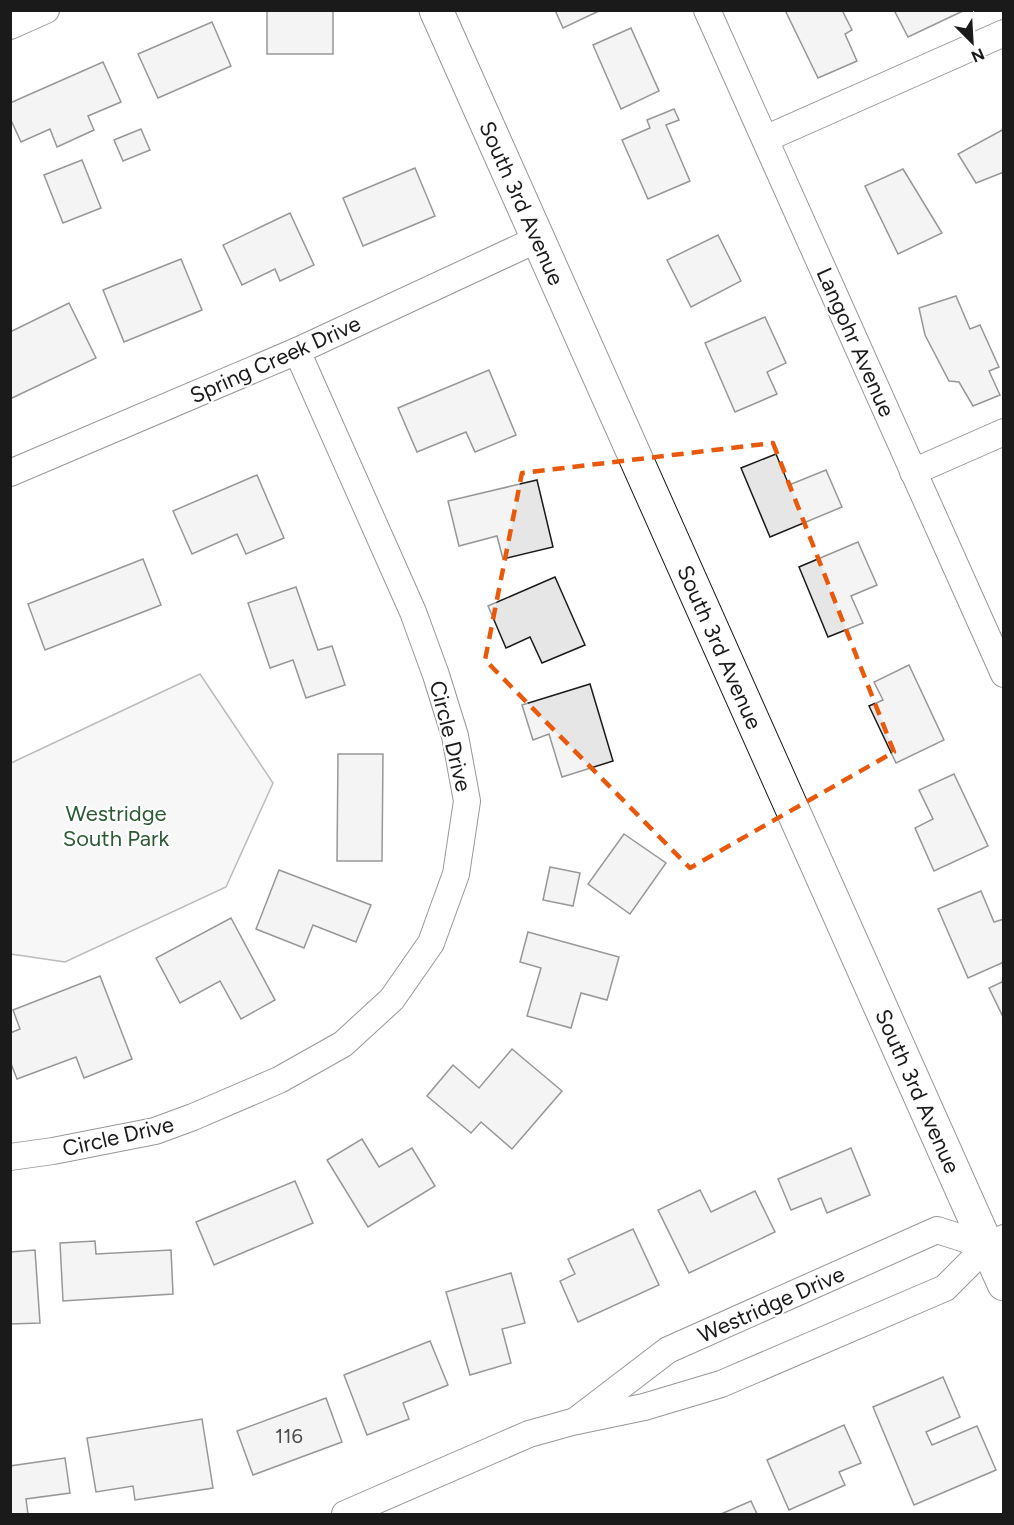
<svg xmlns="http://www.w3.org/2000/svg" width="1014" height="1525" viewBox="0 0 1014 1525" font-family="Figtree,sans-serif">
<rect width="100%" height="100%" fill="#fff"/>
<path fill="#ededed" stroke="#6a6a6a" stroke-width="1.5" d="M 200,674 L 273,783 L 226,887 L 65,962 L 11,954 L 11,763 Z"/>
<g fill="#e6e6e6" stroke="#1a1a1a" stroke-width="1.5">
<rect x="267" y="10" width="66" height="44"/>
<path d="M 555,10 L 601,10 L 563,28 Z"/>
<path d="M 785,10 L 842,10 L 852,30 L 845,34 L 857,61 L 818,78 Z"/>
<path d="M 894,10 L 965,10 L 908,37 Z"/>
<path d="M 212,22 L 231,66 L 158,98 L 138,54 Z"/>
<path d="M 631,28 L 659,91 L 621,109 L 593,45 Z"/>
<path d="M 103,62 L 121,102 L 88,116 L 94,130 L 57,147 L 50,129 L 21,142 L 10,118 L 10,103 Z"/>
<path d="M 674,109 L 679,120 L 666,125 L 690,181 L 648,199 L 622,140 L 650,128 L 647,120 Z"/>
<path d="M 141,129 L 150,150 L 123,161 L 114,140 Z"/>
<path d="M 1004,129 L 1004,172 L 976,183 L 958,154 Z"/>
<path d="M 82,160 L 101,208 L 63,223 L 44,175 Z"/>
<path d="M 415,168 L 435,216 L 363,246 L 343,198 Z"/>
<path d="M 903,169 L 942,233 L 898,254 L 865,186 Z"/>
<path d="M 290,213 L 314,265 L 280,281 L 275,269 L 242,285 L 223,245 Z"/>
<path d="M 718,235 L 741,281 L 691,307 L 667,260 Z"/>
<path d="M 181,259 L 202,310 L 124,342 L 103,290 Z"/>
<path d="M 956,296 L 970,329 L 980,325 L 999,367 L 989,371 L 1000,395 L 973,406 L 959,382 L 949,381 L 925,335 L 919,308 Z"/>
<path d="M 69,303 L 96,358 L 10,399 L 10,332 Z"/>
<path d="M 765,317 L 786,363 L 767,372 L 777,394 L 735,412 L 705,343 Z"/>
<path d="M 489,370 L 516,435 L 475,452 L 466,432 L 417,452 L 398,408 Z"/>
<path d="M 776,454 L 789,485 L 826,470 L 842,507 L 770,537 L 741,468 Z"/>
<path d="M 257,475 L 284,538 L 246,554 L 237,534 L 192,554 L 173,511 Z"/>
<path d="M 537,480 L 553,547 L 503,559 L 497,536 L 459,546 L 448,501 Z"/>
<path d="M 858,542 L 877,585 L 851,596 L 863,623 L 828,637 L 799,567 Z"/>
<path d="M 143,559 L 161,605 L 45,650 L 28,604 Z"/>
<path d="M 555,577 L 585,645 L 542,663 L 530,637 L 506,648 L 488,606 Z"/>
<path d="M 296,587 L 318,650 L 332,646 L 345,685 L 306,698 L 293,660 L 270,668 L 248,603 Z"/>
<path d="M 909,665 L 944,740 L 896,763 L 869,706 L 883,700 L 874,682 Z"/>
<path d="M 590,684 L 613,761 L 562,777 L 549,734 L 533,740 L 522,705 Z"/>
<path d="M 338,754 L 383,754 L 382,861 L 337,861 Z"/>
<path d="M 954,774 L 988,846 L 934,871 L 915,828 L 933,819 L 919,790 Z"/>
<path d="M 624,834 L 666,863 L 630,914 L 588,884 Z"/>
<path d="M 550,867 L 580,873 L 573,906 L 543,900 Z"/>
<path d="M 279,870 L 371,905 L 356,942 L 313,925 L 304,948 L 256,929 Z"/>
<path d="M 981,891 L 994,922 L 1004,919 L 1004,962 L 968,978 L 938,909 Z"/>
<path d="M 231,918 L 275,1000 L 241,1019 L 220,981 L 180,1003 L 156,958 Z"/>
<path d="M 528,932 L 619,957 L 607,1000 L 581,993 L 571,1028 L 527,1016 L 541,968 L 520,962 Z"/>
<path d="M 100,976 L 132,1059 L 84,1078 L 76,1057 L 17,1079 L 10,1061 L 10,1033 L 20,1029 L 13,1010 Z"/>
<path d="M 1004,981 L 1004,1019 L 989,988 Z"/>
<path d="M 512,1049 L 562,1091 L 512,1149 L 481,1122 L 471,1133 L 427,1096 L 453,1065 L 479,1088 Z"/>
<path d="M 362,1139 L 379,1167 L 412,1148 L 435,1186 L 368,1227 L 327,1160 Z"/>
<path d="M 851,1148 L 870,1195 L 827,1213 L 821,1198 L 791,1210 L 778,1179 Z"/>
<path d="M 295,1181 L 313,1223 L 214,1265 L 196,1222 Z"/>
<path d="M 700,1190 L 711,1212 L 755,1191 L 775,1232 L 689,1273 L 658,1210 Z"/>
<path d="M 633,1229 L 659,1285 L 578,1322 L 560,1281 L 575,1274 L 568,1259 Z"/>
<path d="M 95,1241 L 96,1254 L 171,1250 L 173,1294 L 63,1301 L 60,1243 Z"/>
<path d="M 35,1250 L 40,1323 L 10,1324 L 10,1252 Z"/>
<path d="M 511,1273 L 525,1323 L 502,1329 L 511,1363 L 470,1375 L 446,1292 Z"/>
<path d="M 430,1341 L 448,1385 L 403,1403 L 409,1419 L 367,1435 L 344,1375 Z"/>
<path d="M 943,1377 L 960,1417 L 926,1432 L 932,1445 L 977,1426 L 996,1470 L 914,1505 L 873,1407 Z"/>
<path d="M 326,1398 L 342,1442 L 253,1475 L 237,1431 Z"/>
<path d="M 202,1419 L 213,1488 L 135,1500 L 133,1486 L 96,1492 L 87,1438 Z"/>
<path d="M 844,1425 L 861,1463 L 839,1472 L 845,1485 L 789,1510 L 767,1460 Z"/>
<path d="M 65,1458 L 70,1493 L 26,1499 L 28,1514 L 10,1514 L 10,1466 Z"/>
<path d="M 751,1501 L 757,1514 L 721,1514 Z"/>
</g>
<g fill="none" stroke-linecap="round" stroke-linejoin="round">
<g stroke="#1a1a1a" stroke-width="28">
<g id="street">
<path d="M 707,10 L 1004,674"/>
<path d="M 10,26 L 46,10"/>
<path d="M 765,139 L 1004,33"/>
<path d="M 913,472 L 1004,432"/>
<path d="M 10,473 L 297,351 L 538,239"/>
<path d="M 10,1157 L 53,1151 L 155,1131 L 193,1117 L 279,1080 L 343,1044 L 392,999 L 431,943 L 456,874 L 467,801 L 455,736 L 436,675 L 413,612 L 297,351"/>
<path d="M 579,1418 L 668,1350 L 937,1230 L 987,1246"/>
<path d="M 345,1514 L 529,1434 L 572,1422 L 644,1407 L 721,1384 L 945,1288 L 987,1246 L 1004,1238"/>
</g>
</g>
<g stroke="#1a1a1a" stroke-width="35">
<path id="secondary" d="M 436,10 L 1004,1284"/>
</g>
<use href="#street" stroke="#fff" stroke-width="26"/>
<use href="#secondary" stroke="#fff" stroke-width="33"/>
</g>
<path d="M0 0H1014V1525H0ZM 773,443 L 894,752 L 690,868 L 485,660 L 522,473 Z" fill="#fff" fill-opacity=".55" fill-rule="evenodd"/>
<path fill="none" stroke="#e8590c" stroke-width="4.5" stroke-dasharray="12 8" stroke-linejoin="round" d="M 773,443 L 894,752 L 690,868 L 485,660 L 522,473 Z"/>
<g text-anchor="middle" stroke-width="4.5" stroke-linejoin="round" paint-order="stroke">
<g font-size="20" fill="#4d4d4d">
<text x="289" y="1443">116</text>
</g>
<g font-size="22" fill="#1a1a1a" stroke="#fff">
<text transform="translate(522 203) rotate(66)" y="8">South 3rd Avenue</text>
<text transform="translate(856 342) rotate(66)" y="8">Langohr Avenue</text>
<text transform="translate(275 359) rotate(-24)" y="8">Spring Creek Drive</text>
<text transform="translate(720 647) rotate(66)" y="8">South 3rd Avenue</text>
<text transform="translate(451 736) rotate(76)" y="8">Circle Drive</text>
<text transform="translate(918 1091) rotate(66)" y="8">South 3rd Avenue</text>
<text transform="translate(118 1136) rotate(-13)" y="8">Circle Drive</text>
<text transform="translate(771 1304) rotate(-24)" y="8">Westridge Drive</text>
</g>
<g font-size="22" fill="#2b5a34" stroke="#fff">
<text x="116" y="821">Westridge<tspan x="116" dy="25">South Park</tspan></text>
</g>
</g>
<rect width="1014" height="1525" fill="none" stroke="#1a1a1a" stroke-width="24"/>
<g transform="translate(972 42) rotate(156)" stroke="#ffffff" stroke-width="4.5" paint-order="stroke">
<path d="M0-4.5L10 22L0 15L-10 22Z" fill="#1a1a1a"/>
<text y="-9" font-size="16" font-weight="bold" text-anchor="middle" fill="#1a1a1a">N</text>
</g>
</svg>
